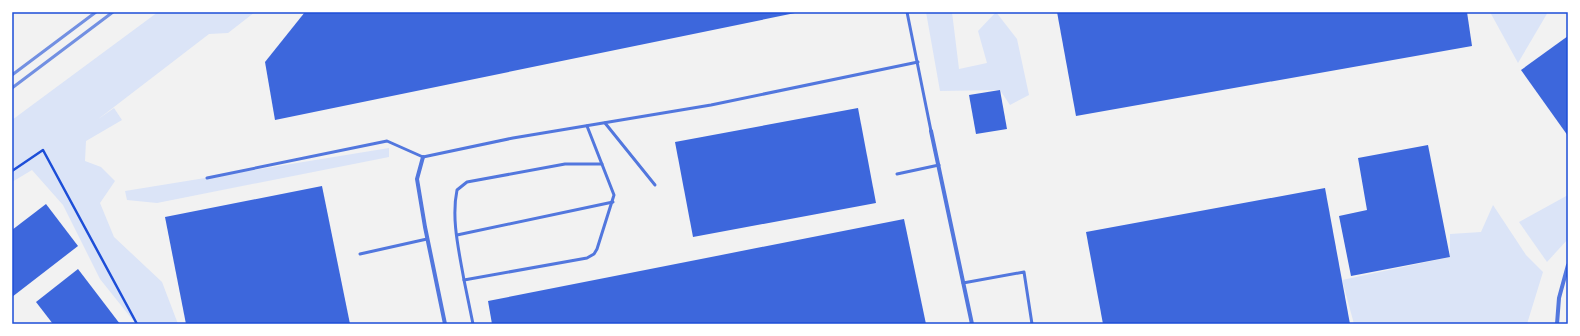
<svg xmlns="http://www.w3.org/2000/svg" width="1580" height="336" viewBox="0 0 1580 336" font-family="'Sofia Sans Condensed',sans-serif">
<rect width="100%" height="100%" fill="#f2f2f2"/>
<g fill="#dbe4f7">
<path d="M 158,12 L 255,12 L 228,33 L 209,34 L 97,120 L 114,108 L 122,120 L 86,141 L 85,161 L 101,167 L 115,181 L 100,203 L 114,237 L 162,282 L 178,324 L 136,324 L 100,279 L 63,205 L 32,170 L 12,182 L 12,120 Z"/>
<path d="M 926,12 L 952,12 L 959,69 L 987,63 L 978,31 L 996,12 L 1017,39 L 1029,95 L 1010,105 L 1000,90 L 940,91 Z"/>
<path d="M 1490,12 L 1548,12 L 1518,63 Z"/>
<path d="M 389,148 L 389,157 L 157,203 L 127,200 L 125,191 Z"/>
<path d="M 1568,195 L 1568,239 L 1547,262 L 1519,222 Z"/>
<path d="M 1493,205 L 1526,255 L 1543,272 L 1527,324 L 1354,324 L 1342,280 L 1450,257 L 1450,234 L 1481,232 Z"/>
</g>
<g fill="#3d67dc">
<path d="M 305,12 L 795,12 L 795,13 L 275,120 L 265,62 Z"/>
<path d="M 1057,12 L 1467,12 L 1472,46 L 1076,116 Z"/>
<path d="M 1568,36 L 1568,136 L 1521,70 Z"/>
<path d="M 1000,90 L 1007,129 L 976,134 L 969,95 Z"/>
<path d="M 858,108 L 876,203 L 693,237 L 675,142 Z"/>
<path d="M 1428,145 L 1450,257 L 1351,276 L 1339,216 L 1367,210 L 1358,158 Z"/>
<path d="M 322,186 L 350,324 L 186,324 L 165,217 Z"/>
<path d="M 1325,188 L 1350,324 L 1103,324 L 1086,232 Z"/>
<path d="M 46,204 L 78,246 L 12,297 L 12,230 Z"/>
<path d="M 904,219 L 926,324 L 492,324 L 488,301 Z"/>
<path d="M 78,269 L 120,324 L 53,324 L 36,302 Z"/>
</g>
<g fill="none" stroke-linecap="round" stroke-linejoin="round">
<path stroke="#1d4ed8" stroke-width="2.5" d="M 12,171 L 43,150 L 137,324"/>
<g stroke="#5277de" stroke-width="3">
<path d="M 907,12 L 931,131"/>
<path d="M 605,123 L 655,185"/>
<path d="M 897,174 L 939,165"/>
<path d="M 207,178 L 387,141 L 423,157 L 513,138 L 711,105 L 918,62"/>
<path d="M 457,235 L 613,202"/>
<path d="M 360,254 L 427,239"/>
<path d="M 464,280 C 459,251 451,219 457,190 L 467,182 L 565,164 L 602,164"/>
<path d="M 963,283 L 1024,272 L 1032,324"/>
<path d="M 473,324 L 464,280 L 587,258 L 594,254 L 597,249 L 614,195 L 587,126"/>
</g>
<g stroke="#5277de" stroke-width="4">
<path d="M 931,131 L 972,324"/>
<path d="M 423,157 L 417,179 L 425,227 L 445,324"/>
<path d="M 1557,324 L 1559,298 L 1568,265"/>
</g>
<g stroke="#7290e2" stroke-width="3">
<path d="M 12,75 L 96,12"/>
<path d="M 12,88 L 113,12"/>
</g>
</g>
<rect width="1580" height="336" fill="none" stroke="#ffffff" stroke-width="26"/>
<rect x="13" y="13" width="1554" height="310" fill="none" stroke="#1d4ed8" stroke-width="1.5"/>
</svg>
